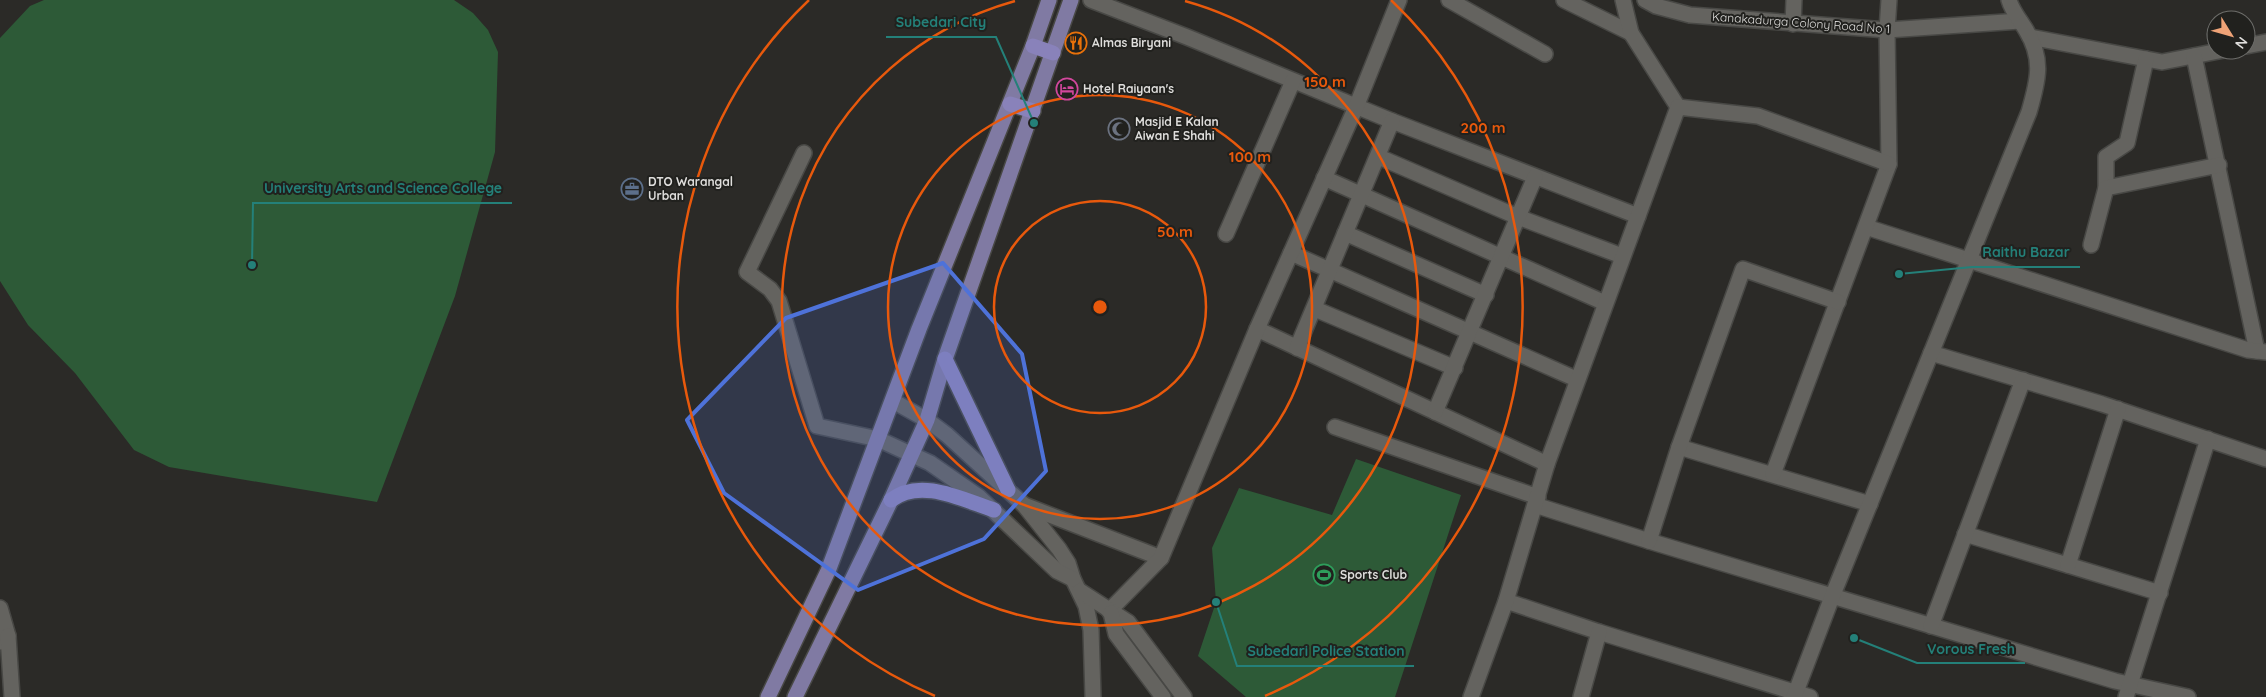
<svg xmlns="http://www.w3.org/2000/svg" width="2266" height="697" viewBox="0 0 2266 697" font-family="Quicksand,sans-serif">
<rect width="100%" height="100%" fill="#2b2a27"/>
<g fill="#2d5a37">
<path d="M 44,0 L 454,0 L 473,13 L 488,30 L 498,52 L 495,152 L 455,296 L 377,502 L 169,467 L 134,450 L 75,373 L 28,325 L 0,281 L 0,38 L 30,6 Z"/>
<path d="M 1356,459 L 1461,495 L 1395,697 L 1246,697 L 1198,656 L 1216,602 L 1212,548 L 1239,488 L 1332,515 Z"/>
</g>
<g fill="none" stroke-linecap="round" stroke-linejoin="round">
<g stroke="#484845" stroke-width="18">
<g id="minor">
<path d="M 1091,0 L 1187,37 L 1392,121 L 1638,216"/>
<path d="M 1449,0 L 1545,54"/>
<path d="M 1564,0 L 1631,33"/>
<path d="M 1623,0 L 1631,33 L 1678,107"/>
<path d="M 1645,0 L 1656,6 L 1690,15 L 1887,30 L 2020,21"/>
<path d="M 1793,24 L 1794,0"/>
<path d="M 2030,37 L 2162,62 L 2224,50"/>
<path d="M 2246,46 L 2266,42"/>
<path d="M 2194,56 L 2257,351"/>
<path d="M 804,153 L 747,272 L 770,289 L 779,301 L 817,426 L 878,439"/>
<path d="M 1379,157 L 1518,217 L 1622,256"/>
<path d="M 1324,178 L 1605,303"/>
<path d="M 2106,188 L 2106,157 L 2127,143 L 2146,59"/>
<path d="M 1866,227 L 2248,350 L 2266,352"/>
<path d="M 1345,233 L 1486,295"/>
<path d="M 1226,234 L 1293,81"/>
<path d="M 2091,245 L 2106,188 L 2219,165"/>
<path d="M 1291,253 L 1576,379"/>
<path d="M 1315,309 L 1455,368"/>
<path d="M 1257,329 L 1547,464"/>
<path d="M 1297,348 L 1392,121"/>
<path d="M 1931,353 L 2102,404 L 2266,459"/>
<path d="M 1435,412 L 1535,177"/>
<path d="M 1335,427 L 1538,497"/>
<path d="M 1679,447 L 1870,504"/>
<path d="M 1773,474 L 1889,164 L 1887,30 L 1889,0"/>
<path d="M 1024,505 L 1161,558"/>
<path d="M 1535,505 L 1649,541 L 2115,681 L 2188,697"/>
<path d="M 1965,534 L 2160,593"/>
<path d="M 1649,541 L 1679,447 L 1743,269 L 1838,302"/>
<path d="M 2068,565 L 2118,409"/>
<path d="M 1506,601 L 1599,632 L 1810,697"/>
<path d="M 0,608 L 8,636 L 0,642"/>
<path d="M 1109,611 L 1161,558 L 1257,329 L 1356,107 L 1399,0"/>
<path d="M 1931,626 L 2023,380"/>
<path d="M 8,636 L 12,697"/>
<path d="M 1471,697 L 1506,601 L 1547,464 L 1678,107 L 1758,116 L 1889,164"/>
<path d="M 1581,697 L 1599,632"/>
<path d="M 1794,697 L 1832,597 L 2029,112 C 2038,81 2044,59 2026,30 C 2020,20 2012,11 2009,0"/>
<path d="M 2126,697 L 2208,439"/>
</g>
</g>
<g stroke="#484845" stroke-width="18">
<g id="tertiary">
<path d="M 893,401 L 927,420 L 947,435 L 1024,505 L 1059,549 L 1068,563 L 1073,579 L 1086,606 L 1091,630 L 1093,697"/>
<path d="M 878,439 L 930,463 L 979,497 L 1057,571 L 1073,579"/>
<path d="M 1080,591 L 1128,622 L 1184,697"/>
<path d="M 1111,613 L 1116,634 L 1163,697"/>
</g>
</g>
<g stroke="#484845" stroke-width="18">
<g id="primary">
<path d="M 768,697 L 828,571 L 919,329 L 1033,46 L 1049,0"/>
<path d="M 795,697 L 891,500 L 927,420 L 945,359 L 1071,0"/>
</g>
</g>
<g stroke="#484845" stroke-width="18">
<g id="trunk">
<path d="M 1033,46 L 1053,53"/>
<path d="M 1010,104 L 1033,111"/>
<path d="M 945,359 L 1008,490"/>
<path d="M 891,500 C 921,477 963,500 994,510"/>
</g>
</g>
<use href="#minor" stroke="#64635f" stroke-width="15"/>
<use href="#tertiary" stroke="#64635f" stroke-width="15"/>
<use href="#primary" stroke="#807aa3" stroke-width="15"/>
<use href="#trunk" stroke="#8982ba" stroke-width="15"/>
</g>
<path fill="#4e72d9" fill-opacity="0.2" stroke="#4e72d9" stroke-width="4" stroke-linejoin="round" d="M 943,263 L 1022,354 L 1046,471 L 984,539 L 858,590 L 724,493 L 687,420 L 786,318 Z"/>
<g fill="none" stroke="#e8590c" stroke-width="2.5">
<circle cx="1100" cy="307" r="106"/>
<circle cx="1100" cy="307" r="212"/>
<path d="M1185 1A318 318 0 1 1 1015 1"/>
<path d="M935 696A423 423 0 0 1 809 0M1391 0A423 423 0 0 1 1265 696"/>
</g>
<defs>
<g id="restaurant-ring" transform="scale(1.125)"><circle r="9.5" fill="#21211e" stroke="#e8710a" stroke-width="1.5"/><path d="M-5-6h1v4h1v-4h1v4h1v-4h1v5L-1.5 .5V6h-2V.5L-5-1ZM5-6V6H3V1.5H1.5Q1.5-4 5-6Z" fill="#e8710a"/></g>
<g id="hotel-ring" transform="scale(1.125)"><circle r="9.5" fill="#21211e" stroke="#d1479c" stroke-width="1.5"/><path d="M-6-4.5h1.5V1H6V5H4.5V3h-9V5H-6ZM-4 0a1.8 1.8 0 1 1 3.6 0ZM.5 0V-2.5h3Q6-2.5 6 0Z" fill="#d1479c"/></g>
<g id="mosque-ring" transform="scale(1.125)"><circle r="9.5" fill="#21211e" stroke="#6b7280" stroke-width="1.5"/><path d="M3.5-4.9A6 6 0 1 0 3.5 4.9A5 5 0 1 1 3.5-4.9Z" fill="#6b7280"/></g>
<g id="office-ring" transform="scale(1.125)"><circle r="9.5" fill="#21211e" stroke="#5c6f8a" stroke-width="1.5"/><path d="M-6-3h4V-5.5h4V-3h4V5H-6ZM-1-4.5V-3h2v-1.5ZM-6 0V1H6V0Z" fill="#5c6f8a"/></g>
<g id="stadium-ring" transform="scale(1.125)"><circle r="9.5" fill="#21211e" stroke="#2e9e5b" stroke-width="1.5"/><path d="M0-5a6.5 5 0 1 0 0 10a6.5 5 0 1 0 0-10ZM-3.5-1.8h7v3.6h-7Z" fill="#2e9e5b"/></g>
</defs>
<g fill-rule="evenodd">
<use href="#restaurant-ring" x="1076" y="43"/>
<use href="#hotel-ring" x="1067" y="89"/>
<use href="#mosque-ring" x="1119" y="129"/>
<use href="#office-ring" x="632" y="189"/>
<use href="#stadium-ring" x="1324" y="575"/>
</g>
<g text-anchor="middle" stroke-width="4" stroke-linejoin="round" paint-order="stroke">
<g font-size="12" fill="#dfdedc" stroke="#21211e">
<text transform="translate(1801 23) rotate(4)" y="4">Kanakadurga Colony Road No 1</text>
</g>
<g font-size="12" font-weight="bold" fill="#dfdedc" stroke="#21211e" text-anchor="start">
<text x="1092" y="47">Almas Biryani</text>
<text x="1083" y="93">Hotel Raiyaan's</text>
<text x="1135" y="126">Masjid E Kalan<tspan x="1135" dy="14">Aiwan E Shahi</tspan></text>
<text x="648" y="186">DTO Warangal<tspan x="648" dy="14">Urban</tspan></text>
<text x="1340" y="579">Sports Club</text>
</g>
</g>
<circle cx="1100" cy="307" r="8" fill="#e8590c" stroke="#21211e" stroke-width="2.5"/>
<g font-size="15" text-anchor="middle" font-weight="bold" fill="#e8590c" stroke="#21211e" stroke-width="4" stroke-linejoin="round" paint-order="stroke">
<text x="1325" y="87">150 m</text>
<text x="1483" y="133">200 m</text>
<text x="1250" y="162">100 m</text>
<text x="1175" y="237">50 m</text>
</g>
<path fill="none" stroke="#248079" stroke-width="2" d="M1034 123L996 37H886M252 265L253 203H512M1899 274L1972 267H2080M1854 638L1917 663H2025M1216 602L1237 666H1414"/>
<g fill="#248079" stroke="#21211e" stroke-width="2">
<circle cx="1034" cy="123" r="5"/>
<circle cx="252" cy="265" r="5"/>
<circle cx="1899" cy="274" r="5"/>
<circle cx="1854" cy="638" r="5"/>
<circle cx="1216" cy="602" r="5"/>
</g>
<g font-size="14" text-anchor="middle" font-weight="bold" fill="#248079" stroke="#21211e" stroke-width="4" stroke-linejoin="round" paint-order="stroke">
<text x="941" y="27">Subedari City</text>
<text x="383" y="193">University Arts and Science College</text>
<text x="2026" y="257">Raithu Bazar</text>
<text x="1971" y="654">Vorous Fresh</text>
<text x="1326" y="656">Subedari Police Station</text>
</g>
<g transform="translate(2231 35) rotate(127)"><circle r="24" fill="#21211e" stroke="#6d6d6a"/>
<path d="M0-4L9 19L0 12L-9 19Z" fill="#efa377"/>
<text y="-8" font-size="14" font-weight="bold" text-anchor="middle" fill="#dfdedc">N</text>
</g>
</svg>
